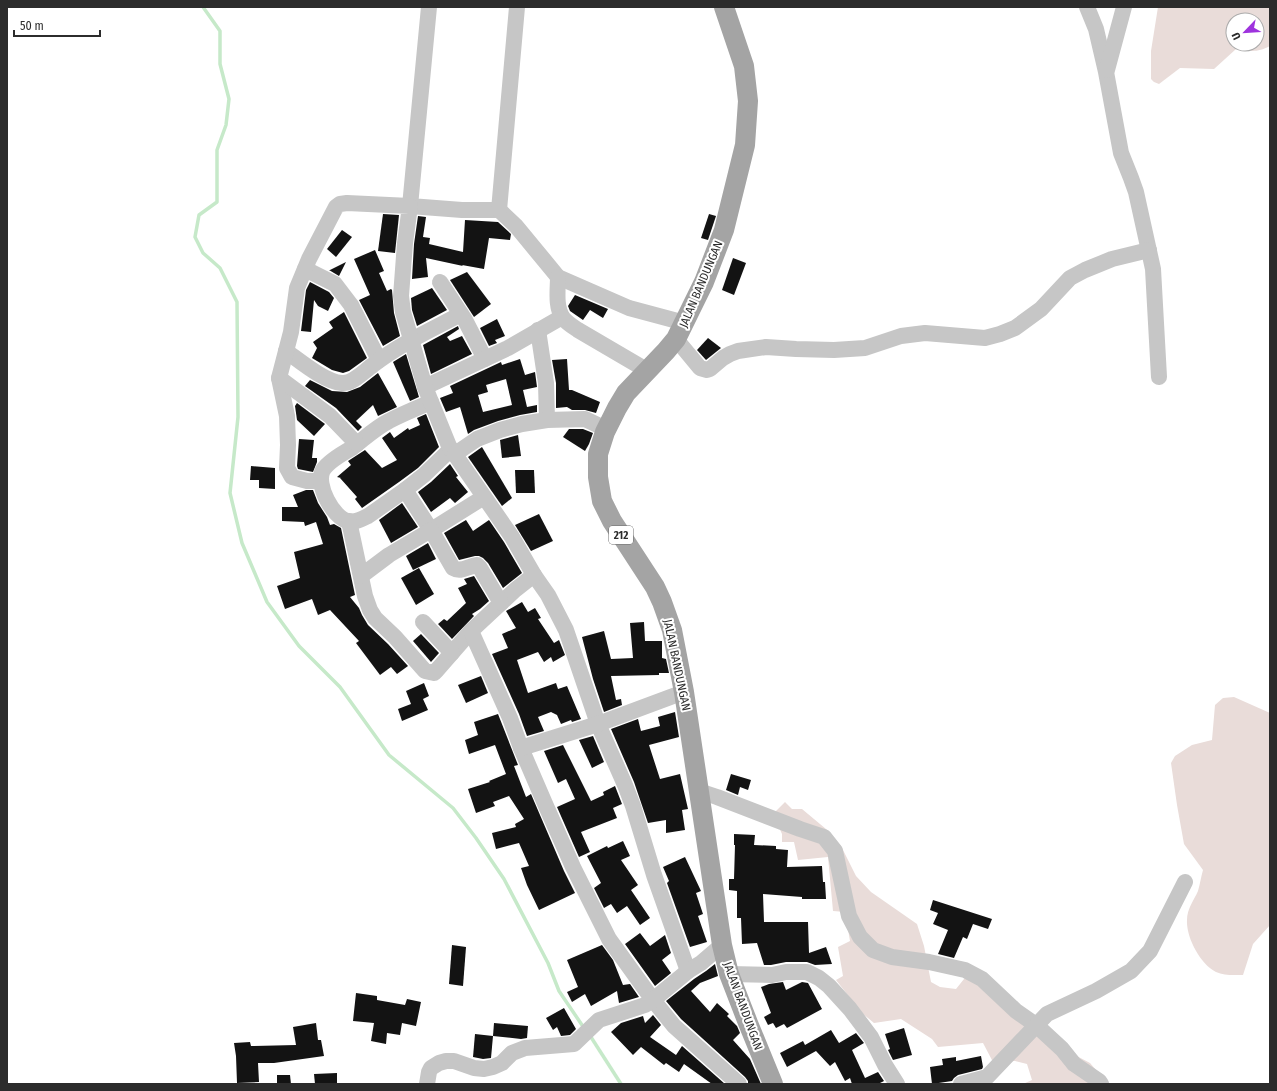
<svg xmlns="http://www.w3.org/2000/svg" width="1277" height="1091" viewBox="0 0 1277 1091" font-family="'Fira Sans Condensed',sans-serif">
<rect width="100%" height="100%" fill="#fff"/>
<g fill="#e9dcd9" fill-rule="evenodd">
<path d="M 1158,7 L 1270,7 L 1270,46 C 1257,53 1250,51 1236,49 L 1214,69 L 1180,68 L 1159,84 L 1154,82 L 1151,79 L 1151,51 ZM 1233,20 L 1257,20 L 1257,44 L 1233,44 Z"/>
<path d="M 1234,697 L 1270,713 L 1270,925 L 1253,944 L 1243,975 C 1235,975 1224,976 1216,972 C 1200,964 1186,937 1187,920 C 1187,909 1194,900 1198,891 C 1200,884 1201,877 1203,870 L 1184,844 L 1177,805 L 1171,763 L 1175,756 L 1192,745 L 1212,740 L 1215,705 L 1223,698 Z"/>
<path d="M 785,802 L 792,809 L 802,809 L 826,829 L 841,846 L 856,876 L 871,892 L 917,924 L 924,946 L 931,982 L 940,987 L 956,989 L 968,974 L 1071,1053 L 1090,1063 L 1108,1084 L 1023,1084 L 1032,1080 L 1027,1064 L 1015,1061 L 993,1062 L 983,1043 L 938,1047 L 932,1039 L 901,1019 L 874,1023 L 862,1013 L 836,980 L 843,976 L 838,947 L 850,941 L 845,912 L 833,911 L 828,857 L 798,860 L 794,842 L 782,842 L 782,834 L 773,814 Z"/>
</g>
<g fill="none" stroke-linecap="round" stroke-linejoin="round">
<g stroke="#c6e9c9" stroke-width="3.5">
<path d="M 203,7 L 220,31 L 220,64 L 229,99 L 226,125 L 217,150 L 217,202 L 199,215 L 195,237 L 203,253 L 220,268 L 237,302 L 238,417 L 230,493 L 242,543 L 267,602 L 299,646 L 340,687 L 389,755 L 453,808 L 476,838 L 504,879 L 548,963 L 559,991 L 584,1028"/>
<path d="M 589,1034 L 621,1084"/>
</g>
</g>
<g fill="#131313" fill-rule="evenodd">
<path d="M 383,214 L 399,215 L 395,253 L 378,251 Z"/>
<path d="M 709,214 L 716,216 L 708,240 L 701,238 Z"/>
<path d="M 418,216 L 426,217 L 423,237 L 430,238 L 429,244 L 463,252 L 465,220 L 498,222 L 511,234 L 510,240 L 489,238 L 484,269 L 462,265 L 463,266 L 426,258 L 428,277 L 412,279 L 414,244 Z"/>
<path d="M 342,230 L 352,237 L 336,257 L 327,249 Z"/>
<path d="M 375,250 L 384,271 L 379,273 L 387,291 L 391,289 L 392,290 L 394,313 L 400,336 L 383,346 L 359,300 L 370,295 L 354,259 Z"/>
<path d="M 733,258 L 746,263 L 734,295 L 722,290 Z"/>
<path d="M 346,262 L 339,276 L 329,270 L 330,270 Z"/>
<path d="M 467,272 L 491,304 L 474,317 L 450,280 Z"/>
<path d="M 310,282 L 329,292 L 334,298 L 328,311 L 318,306 L 314,300 L 311,332 L 301,331 L 306,290 Z"/>
<path d="M 432,288 L 447,310 L 417,326 L 412,310 L 411,298 Z"/>
<path d="M 575,295 L 608,309 L 603,318 L 590,310 L 583,320 L 570,311 L 568,306 Z"/>
<path d="M 344,312 L 367,358 L 349,371 L 343,373 L 332,370 L 312,358 L 317,348 L 313,342 L 333,328 L 329,322 Z"/>
<path d="M 497,319 L 505,336 L 495,340 L 497,343 L 489,346 L 480,328 Z"/>
<path d="M 458,326 L 459,329 L 447,337 L 450,341 L 462,336 L 472,354 L 431,374 L 423,345 Z"/>
<path d="M 708,338 L 721,348 L 706,360 L 697,350 Z"/>
<path d="M 406,354 L 419,397 L 410,401 L 393,362 Z"/>
<path d="M 520,359 L 525,375 L 535,372 L 537,387 L 523,390 L 527,407 L 537,405 L 537,412 L 520,415 L 498,421 L 474,430 L 468,434 L 460,407 L 446,412 L 440,398 L 453,393 L 450,386 L 501,362 L 502,365 ZM 506,379 L 512,405 L 483,412 L 478,395 L 488,392 L 486,385 Z"/>
<path d="M 567,359 L 569,390 L 572,390 L 600,402 L 596,413 L 585,410 L 572,410 L 567,407 L 556,408 L 556,383 L 552,360 Z"/>
<path d="M 378,373 L 397,407 L 378,416 L 373,405 L 356,421 L 362,427 L 358,431 L 336,408 L 305,386 L 310,380 L 332,391 L 347,392 L 360,387 Z"/>
<path d="M 297,403 L 325,424 L 314,436 L 297,420 L 295,406 Z"/>
<path d="M 426,414 L 439,447 L 418,468 L 399,482 L 362,508 L 355,499 L 357,497 L 340,478 L 341,478 L 337,477 L 351,465 L 348,461 L 365,450 L 382,468 L 397,460 L 382,438 L 390,432 L 394,438 L 408,428 L 409,430 L 420,425 L 417,418 Z"/>
<path d="M 569,429 L 583,429 L 593,433 L 589,444 L 585,451 L 563,437 Z"/>
<path d="M 518,435 L 521,456 L 502,458 L 500,440 Z"/>
<path d="M 299,439 L 314,440 L 312,458 L 317,458 L 317,462 L 313,472 L 298,469 L 297,466 Z"/>
<path d="M 482,447 L 512,498 L 502,506 L 468,457 Z"/>
<path d="M 450,464 L 458,476 L 456,477 L 468,492 L 455,503 L 450,498 L 431,512 L 418,492 L 431,482 Z"/>
<path d="M 251,466 L 275,468 L 275,489 L 259,488 L 259,480 L 250,480 Z"/>
<path d="M 515,470 L 534,470 L 535,493 L 516,493 Z"/>
<path d="M 306,490 L 313,490 L 318,503 L 327,517 L 330,525 L 334,524 L 341,528 L 355,595 L 350,597 L 359,608 L 362,615 L 368,625 L 388,644 L 408,666 L 397,674 L 391,667 L 380,675 L 356,643 L 359,641 L 330,610 L 318,615 L 312,599 L 285,609 L 277,586 L 300,578 L 294,552 L 323,544 L 316,522 L 305,526 L 304,522 L 282,521 L 282,507 L 298,507 L 293,495 Z"/>
<path d="M 402,503 L 418,527 L 391,543 L 379,520 Z"/>
<path d="M 539,514 L 553,541 L 531,551 L 515,525 Z"/>
<path d="M 466,520 L 473,531 L 489,520 L 504,542 L 522,573 L 503,588 L 488,563 L 483,558 L 479,556 L 475,556 L 459,560 L 444,533 Z"/>
<path d="M 428,543 L 436,559 L 413,570 L 406,556 Z"/>
<path d="M 419,568 L 434,594 L 416,605 L 401,578 Z"/>
<path d="M 474,576 L 489,601 L 480,609 L 472,614 L 474,616 L 452,639 L 438,624 L 444,619 L 447,621 L 466,603 L 458,588 L 467,584 L 464,579 Z"/>
<path d="M 522,602 L 528,612 L 535,608 L 541,618 L 538,619 L 554,643 L 559,640 L 565,655 L 553,662 L 551,657 L 544,662 L 538,652 L 517,660 L 528,693 L 556,683 L 558,689 L 567,686 L 581,719 L 572,722 L 571,720 L 561,724 L 557,715 L 551,712 L 538,717 L 544,731 L 527,736 L 519,714 L 492,654 L 508,648 L 502,634 L 516,628 L 506,611 Z"/>
<path d="M 644,622 L 645,641 L 662,641 L 662,658 L 666,659 L 669,673 L 659,673 L 659,675 L 611,676 L 616,700 L 621,699 L 622,705 L 604,712 L 593,679 L 582,637 L 604,631 L 611,659 L 633,658 L 630,623 Z"/>
<path d="M 421,634 L 439,653 L 431,662 L 413,641 Z"/>
<path d="M 481,676 L 488,693 L 466,703 L 458,685 Z"/>
<path d="M 424,683 L 429,696 L 423,699 L 428,710 L 402,721 L 398,709 L 411,704 L 406,691 Z"/>
<path d="M 675,712 L 679,737 L 649,745 L 660,779 L 680,774 L 688,809 L 682,810 L 685,830 L 666,833 L 666,820 L 648,823 L 634,782 L 611,729 L 638,719 L 641,731 L 660,726 L 658,717 Z"/>
<path d="M 498,714 L 518,765 L 514,766 L 526,797 L 531,794 L 564,871 L 575,893 L 539,910 L 527,885 L 521,868 L 529,866 L 519,843 L 496,849 L 492,833 L 516,827 L 515,824 L 524,819 L 509,796 L 493,802 L 495,806 L 476,813 L 468,789 L 490,782 L 489,781 L 506,774 L 495,745 L 469,754 L 465,740 L 478,735 L 474,722 Z"/>
<path d="M 593,736 L 604,762 L 592,768 L 579,740 Z"/>
<path d="M 563,745 L 591,801 L 604,795 L 603,792 L 615,786 L 622,804 L 613,808 L 617,818 L 581,832 L 590,852 L 579,857 L 557,807 L 575,799 L 566,779 L 558,783 L 544,751 Z"/>
<path d="M 731,774 L 751,780 L 748,790 L 740,787 L 738,795 L 726,790 Z"/>
<path d="M 734,834 L 755,835 L 754,845 L 776,846 L 776,849 L 788,850 L 787,867 L 822,866 L 823,882 L 825,882 L 826,899 L 802,899 L 802,897 L 763,894 L 764,922 L 808,922 L 809,953 L 826,947 L 832,964 L 815,965 L 807,962 L 786,962 L 771,965 L 764,965 L 757,943 L 742,944 L 741,918 L 737,918 L 737,891 L 729,890 L 729,879 L 734,879 L 735,845 L 734,845 Z"/>
<path d="M 623,841 L 630,856 L 621,860 L 638,885 L 631,890 L 650,918 L 640,925 L 627,906 L 617,913 L 611,904 L 604,908 L 594,888 L 601,883 L 587,856 L 607,846 L 608,848 Z"/>
<path d="M 685,857 L 701,891 L 696,893 L 703,914 L 698,916 L 707,942 L 690,947 L 667,883 L 669,881 L 663,867 Z"/>
<path d="M 933,900 L 992,919 L 988,929 L 973,924 L 967,939 L 963,937 L 954,958 L 938,954 L 948,930 L 933,924 L 938,913 L 930,910 Z"/>
<path d="M 640,933 L 650,946 L 665,935 L 671,953 L 662,960 L 671,973 L 655,986 L 625,944 Z"/>
<path d="M 452,945 L 466,947 L 463,986 L 449,984 Z"/>
<path d="M 602,945 L 613,960 L 623,985 L 630,984 L 639,997 L 619,1003 L 617,991 L 591,1006 L 585,994 L 572,1002 L 567,992 L 578,987 L 567,960 Z"/>
<path d="M 715,964 L 718,976 L 700,983 L 691,991 L 710,1012 L 717,1003 L 729,1014 L 727,1016 L 737,1026 L 740,1033 L 733,1040 L 750,1059 L 761,1084 L 748,1084 L 748,1081 L 745,1077 L 681,1019 L 666,1001 L 694,979 L 706,971 Z"/>
<path d="M 783,982 L 786,990 L 802,982 L 808,983 L 822,1009 L 787,1028 L 784,1024 L 776,1028 L 773,1023 L 768,1025 L 764,1017 L 771,1013 L 761,987 L 769,984 Z"/>
<path d="M 356,993 L 377,996 L 377,1000 L 405,1005 L 407,999 L 421,1002 L 416,1026 L 402,1023 L 400,1035 L 387,1033 L 386,1044 L 371,1041 L 374,1023 L 353,1021 Z"/>
<path d="M 564,1008 L 576,1029 L 570,1035 L 561,1036 L 557,1027 L 553,1030 L 546,1018 Z"/>
<path d="M 653,1015 L 661,1025 L 650,1037 L 676,1055 L 682,1046 L 725,1084 L 712,1084 L 684,1064 L 679,1072 L 666,1063 L 664,1065 L 641,1047 L 633,1055 L 611,1032 L 621,1023 L 643,1016 L 645,1023 Z"/>
<path d="M 316,1023 L 318,1040 L 321,1040 L 324,1056 L 274,1063 L 258,1063 L 259,1082 L 237,1083 L 236,1056 L 234,1043 L 250,1042 L 251,1046 L 296,1045 L 293,1027 Z"/>
<path d="M 494,1023 L 528,1026 L 527,1038 L 521,1039 L 493,1036 Z"/>
<path d="M 904,1028 L 912,1055 L 893,1060 L 888,1050 L 890,1049 L 885,1034 Z"/>
<path d="M 831,1030 L 839,1043 L 856,1033 L 864,1043 L 852,1050 L 865,1078 L 878,1072 L 884,1081 L 878,1084 L 852,1084 L 850,1078 L 845,1081 L 835,1062 L 830,1066 L 816,1051 L 787,1067 L 780,1053 L 803,1041 L 805,1045 Z"/>
<path d="M 475,1034 L 493,1036 L 491,1058 L 483,1059 L 473,1057 Z"/>
<path d="M 981,1056 L 983,1067 L 982,1069 L 958,1075 L 954,1078 L 952,1081 L 932,1084 L 930,1067 L 943,1065 L 942,1059 L 956,1057 L 956,1061 Z"/>
<path d="M 337,1073 L 337,1084 L 315,1084 L 314,1074 Z"/>
<path d="M 277,1075 L 290,1075 L 291,1084 L 277,1084 Z"/>
</g>
<g fill="none" stroke-linecap="round" stroke-linejoin="round">
<g stroke="#c6c6c6" stroke-width="16">
<path d="M 429,7 L 410,206 L 462,210 L 499,210 L 516,226 L 558,277 L 629,308 L 685,323"/>
<path d="M 1087,7 L 1096,29 L 1106,72 L 1121,153 L 1131,178 L 1136,192 L 1153,269 L 1159,377"/>
<path d="M 1107,70 L 1124,7"/>
<path d="M 499,210 L 517,7"/>
<path d="M 305,269 L 335,284 L 351,305 L 379,360"/>
<path d="M 558,277 C 558,289 555,307 563,318 C 567,323 572,326 578,330 L 648,371"/>
<path d="M 440,282 L 465,320 L 485,359"/>
<path d="M 538,330 L 546,383 L 547,420"/>
<path d="M 676,339 L 700,368 L 707,370 L 710,369 L 723,358 L 730,354 L 738,351 L 766,347 L 796,349 L 834,350 L 865,348 L 901,336 L 925,333 L 985,338 L 1000,334 L 1015,328 L 1041,309 L 1070,278 L 1085,270 L 1112,259 L 1149,250"/>
<path d="M 286,351 C 300,361 325,382 342,383 C 353,384 364,371 373,365 C 400,344 431,330 461,314"/>
<path d="M 279,378 L 287,416 L 288,445 L 287,468 L 292,477 L 307,481 L 321,481"/>
<path d="M 425,387 L 508,348 L 562,317"/>
<path d="M 431,402 C 417,408 402,414 389,421 C 375,428 364,439 352,448 C 343,453 328,462 323,470 C 315,484 333,518 348,521 C 355,523 362,519 368,516 L 405,490 L 424,475 L 451,449"/>
<path d="M 357,444 L 330,416 L 279,378 L 291,332 L 297,288 L 309,259 L 336,207 L 340,204 L 347,203 L 410,206 L 405,243 L 401,296 L 403,312 L 425,387 L 449,446 L 512,537 L 534,575 L 548,595 L 566,630 L 598,724 L 625,785 L 633,806 L 654,875 L 688,971"/>
<path d="M 455,454 L 477,439 L 500,430 L 522,424 L 547,420 L 585,419 L 606,429"/>
<path d="M 405,490 L 431,530"/>
<path d="M 349,521 L 365,596 L 370,610 L 375,618 L 395,637 L 425,671 L 434,673 L 437,670 L 471,631"/>
<path d="M 436,527 L 484,497"/>
<path d="M 534,575 L 515,590 L 471,631 L 510,718 L 521,748 L 546,806 L 573,867 L 609,939 L 653,1000 L 674,1026 L 739,1084"/>
<path d="M 361,576 L 389,555 L 431,530 L 453,568 C 461,573 468,566 477,565 L 480,568 L 501,603"/>
<path d="M 423,622 L 452,653"/>
<path d="M 521,748 L 598,724 L 684,692"/>
<path d="M 699,791 L 717,797 L 800,829 L 824,837 L 835,851 L 849,916 L 860,937 L 873,950 L 892,957 L 929,962 L 965,970 L 982,979 L 1016,1011 L 1036,1025 L 1062,1049 L 1074,1064 L 1099,1081 L 1101,1084"/>
<path d="M 729,974 L 772,975 L 786,972 L 807,972 L 819,978 L 829,986 L 850,1009 L 871,1037 L 885,1065 L 897,1084"/>
<path d="M 427,1084 L 429,1072 L 431,1068 L 439,1063 L 446,1061 L 454,1061 L 474,1068 L 484,1069 L 493,1067 L 502,1063 L 512,1053 L 525,1048 L 574,1044 L 599,1020 L 645,1005 L 653,1000 L 688,971 L 701,963 L 722,945"/>
<path d="M 961,1084 L 987,1077 L 1047,1014 L 1096,991 L 1131,971 L 1150,951 L 1185,882"/>
</g>
<path stroke="#a4a4a4" stroke-width="20" d="M 724,7 L 744,66 L 748,101 L 745,145 L 724,230 L 704,282 L 676,339 L 666,351 L 626,393 L 617,408 L 605,432 L 598,454 L 598,477 L 602,501 L 612,521 L 655,587 L 662,602 L 672,630 L 684,692 L 722,945 L 729,974 L 748,1023 L 773,1084"/>
</g>
<g text-anchor="middle" stroke-width="4" stroke-linejoin="round" paint-order="stroke">
<rect fill="#fff" stroke="#6b6b6b" stroke-width="1" x="609" y="526" width="24" height="18" rx="3"/>
<g font-size="11" font-weight="bold" fill="#2c2c2c">
<text x="621" y="539">212</text>
</g>
<g font-size="12" fill="#2c2c2c" stroke="#fff">
<text transform="translate(701 284) rotate(-67)" y="4">JALAN BANDUNGAN</text>
<text transform="translate(677 665) rotate(78)" y="4">JALAN BANDUNGAN</text>
<text transform="translate(743 1006) rotate(70)" y="4">JALAN BANDUNGAN</text>
</g>
</g>
<rect width="1277" height="1091" fill="none" stroke="#2c2c2c" stroke-width="16"/>
<g transform="translate(1245 32) rotate(245)"><circle r="19" fill="#ffffff" stroke="#ababab"/>
<path d="M0-3L7 15L0 10L-7 15Z" fill="#9e33dd"/>
<text y="-6" font-size="11" font-weight="bold" text-anchor="middle" fill="#2c2c2c">U</text>
</g>
<path d="M14 30v6h86v-6" fill="none" stroke="#2c2c2c" stroke-width="2"/>
<text x="20" y="30" font-size="12" fill="#2c2c2c" stroke="#ffffff" stroke-width="3" paint-order="stroke">50 m</text>
</svg>
